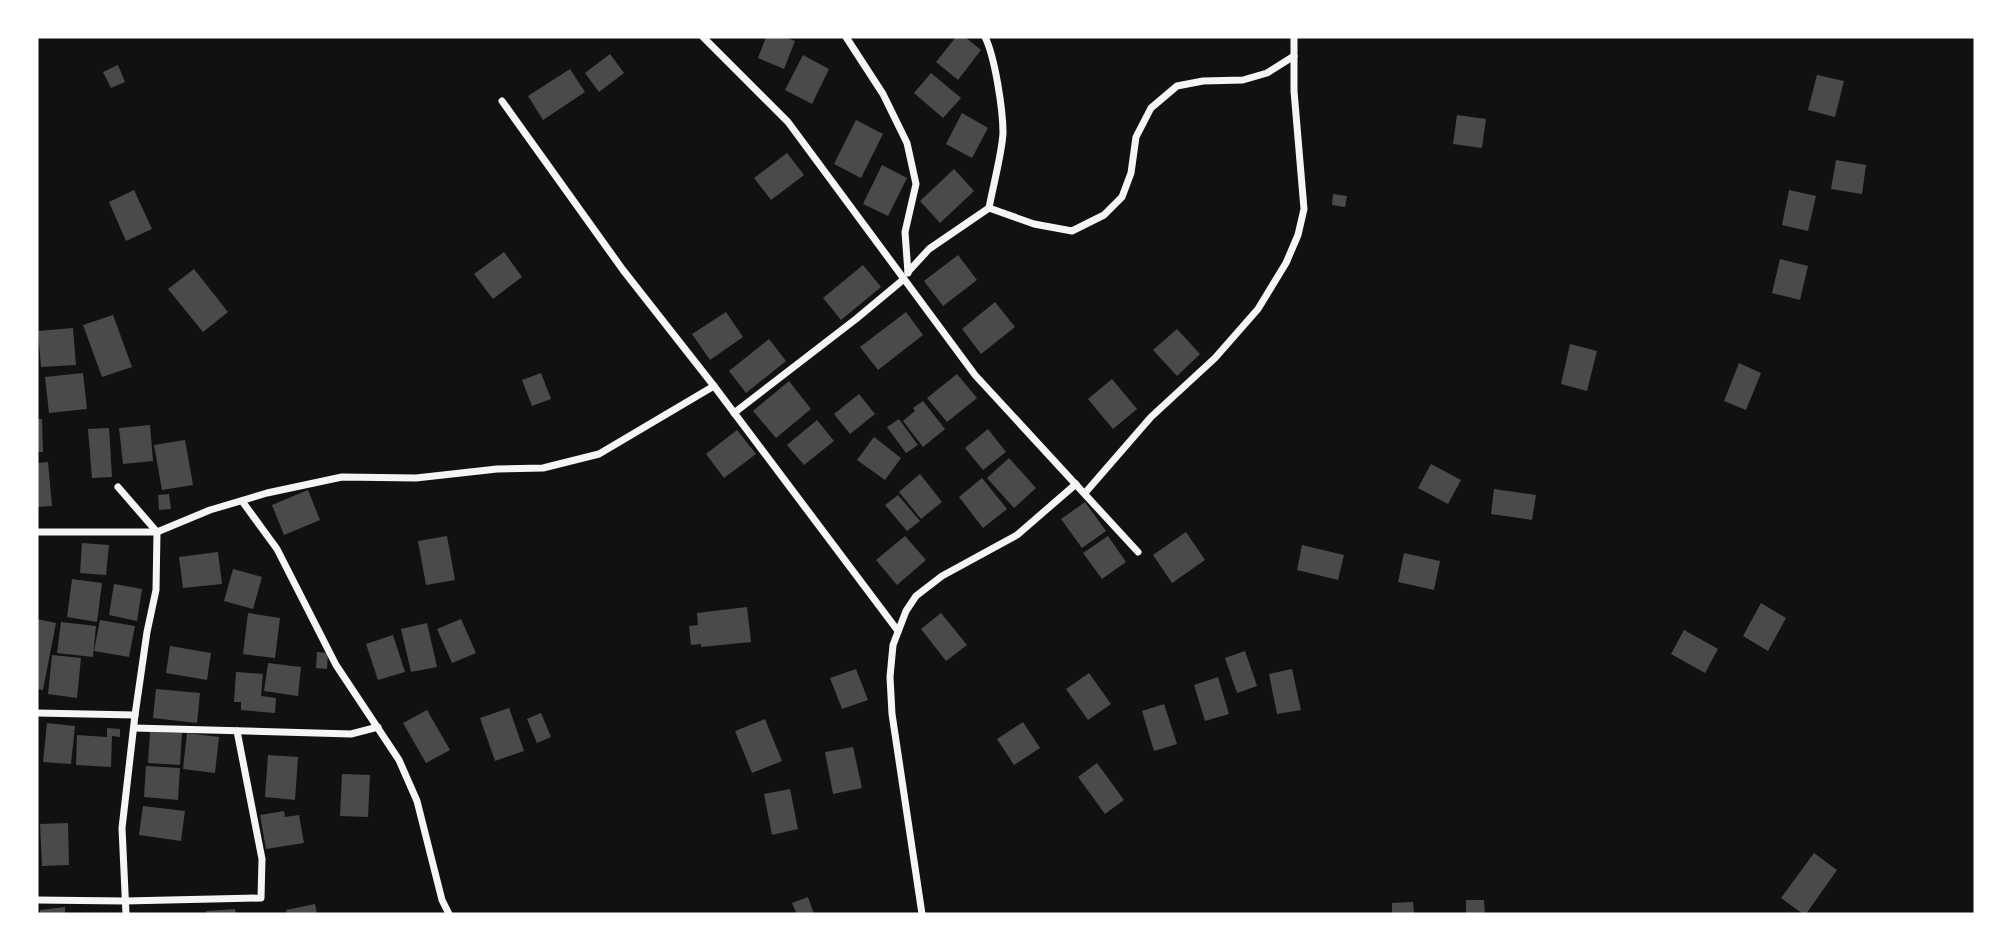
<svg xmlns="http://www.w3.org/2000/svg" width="2012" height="951" viewBox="0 0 2012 951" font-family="Literata,serif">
<rect width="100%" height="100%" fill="#111"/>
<g fill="#4a4a4a">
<path d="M 766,37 L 785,37 L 795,41 L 784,69 L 758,58 Z"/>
<path d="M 956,37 L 965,37 L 981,50 L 958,80 L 936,62 Z"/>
<path d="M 610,54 L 624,73 L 599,92 L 585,73 Z"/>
<path d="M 803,55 L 829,69 L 812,104 L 785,90 Z"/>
<path d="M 118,65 L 125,82 L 111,88 L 103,72 Z"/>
<path d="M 570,69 L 585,92 L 543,120 L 528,96 Z"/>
<path d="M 931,73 L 961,98 L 943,118 L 914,93 Z"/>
<path d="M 1817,75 L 1844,81 L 1835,117 L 1808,110 Z"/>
<path d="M 962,113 L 988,128 L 972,158 L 946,144 Z"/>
<path d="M 1457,115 L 1486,119 L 1482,148 L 1453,144 Z"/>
<path d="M 856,120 L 883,134 L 861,178 L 834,164 Z"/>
<path d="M 787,153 L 804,175 L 771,200 L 754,178 Z"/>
<path d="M 1836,160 L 1866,165 L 1862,194 L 1831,189 Z"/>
<path d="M 882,165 L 907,178 L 888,216 L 863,204 Z"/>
<path d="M 954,169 L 974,191 L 940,223 L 920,201 Z"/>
<path d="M 134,190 L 152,229 L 126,241 L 109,202 Z"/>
<path d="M 1789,190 L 1816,196 L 1808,231 L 1782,225 Z"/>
<path d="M 1333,194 L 1347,196 L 1345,207 L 1332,205 Z"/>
<path d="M 504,252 L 522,277 L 493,299 L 474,274 Z"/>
<path d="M 958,255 L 977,280 L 943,306 L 924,281 Z"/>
<path d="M 1780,259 L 1808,266 L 1800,300 L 1772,293 Z"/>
<path d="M 863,265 L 881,287 L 841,320 L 823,298 Z"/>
<path d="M 194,269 L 228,312 L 203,332 L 168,289 Z"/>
<path d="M 995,302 L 1015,327 L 981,354 L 962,329 Z"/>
<path d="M 726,312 L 743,337 L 710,360 L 692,334 Z"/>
<path d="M 906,312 L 923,335 L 878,370 L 860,347 Z"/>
<path d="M 113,315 L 132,367 L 102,377 L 83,325 Z"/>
<path d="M 73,328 L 76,365 L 41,367 L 38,331 Z"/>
<path d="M 1177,329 L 1200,354 L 1177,376 L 1153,350 Z"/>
<path d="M 769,339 L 786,361 L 746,393 L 729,371 Z"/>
<path d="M 1570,344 L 1597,351 L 1587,391 L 1561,384 Z"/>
<path d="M 1739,363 L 1761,373 L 1746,410 L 1724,401 Z"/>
<path d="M 83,373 L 87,409 L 49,413 L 45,377 Z"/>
<path d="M 541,373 L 551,399 L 532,406 L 522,380 Z"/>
<path d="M 957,374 L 977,398 L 947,422 L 927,398 Z"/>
<path d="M 1112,379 L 1137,409 L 1113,429 L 1088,399 Z"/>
<path d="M 789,381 L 811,409 L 776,438 L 753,411 Z"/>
<path d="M 859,394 L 875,414 L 850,434 L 834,414 Z"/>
<path d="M 923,401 L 945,429 L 923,447 L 903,421 L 915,411 L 913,408 Z"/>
<path d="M 37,419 L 42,419 L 43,452 L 37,452 Z"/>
<path d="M 899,419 L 918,445 L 906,453 L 887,427 Z"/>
<path d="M 817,420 L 834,441 L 804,465 L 787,445 Z"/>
<path d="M 150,425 L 153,461 L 123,464 L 119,428 Z"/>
<path d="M 109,428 L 112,477 L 92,478 L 88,429 Z"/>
<path d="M 988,429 L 1006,452 L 983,470 L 965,448 Z"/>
<path d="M 737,430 L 756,454 L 724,478 L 706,454 Z"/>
<path d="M 874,437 L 901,458 L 885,480 L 857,460 Z"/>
<path d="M 185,440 L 193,485 L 162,490 L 154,445 Z"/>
<path d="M 1009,458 L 1036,488 L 1014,508 L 987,478 Z"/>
<path d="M 48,462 L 52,506 L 37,507 L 37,463 Z"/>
<path d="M 1431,464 L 1461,480 L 1448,504 L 1418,488 Z"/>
<path d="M 920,474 L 942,502 L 921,519 L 899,492 Z"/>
<path d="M 982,478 L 1007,509 L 983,528 L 959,497 Z"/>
<path d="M 1494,489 L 1536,495 L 1532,520 L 1491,514 Z"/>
<path d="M 308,490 L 320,520 L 284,535 L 272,505 Z"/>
<path d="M 169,494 L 171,509 L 159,510 L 158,495 Z"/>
<path d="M 898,495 L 920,521 L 907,531 L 885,505 Z"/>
<path d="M 1085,502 L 1106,531 L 1082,548 L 1061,519 Z"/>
<path d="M 1186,532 L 1205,560 L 1172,583 L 1153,555 Z"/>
<path d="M 447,536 L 455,580 L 426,585 L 418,541 Z"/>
<path d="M 905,536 L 926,560 L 897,585 L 876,560 Z"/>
<path d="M 1108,536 L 1126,562 L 1102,579 L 1083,553 Z"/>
<path d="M 82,543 L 109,545 L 106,575 L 80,573 Z"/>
<path d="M 1302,545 L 1344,555 L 1338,580 L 1297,570 Z"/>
<path d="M 218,552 L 222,584 L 183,588 L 179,557 Z"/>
<path d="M 1404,553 L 1440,561 L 1434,590 L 1398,582 Z"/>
<path d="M 233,569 L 262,577 L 253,609 L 224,601 Z"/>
<path d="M 72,579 L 102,583 L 97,622 L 67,617 Z"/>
<path d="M 114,584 L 142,589 L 137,621 L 109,615 Z"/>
<path d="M 1761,603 L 1786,618 L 1768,651 L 1743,636 Z"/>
<path d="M 747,607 L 751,642 L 701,647 L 701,644 L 691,645 L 689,626 L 698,625 L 697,613 Z"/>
<path d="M 248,613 L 280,618 L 275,658 L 243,654 Z"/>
<path d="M 941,613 L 967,645 L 946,661 L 921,629 Z"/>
<path d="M 37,619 L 56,623 L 43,690 L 37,689 Z"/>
<path d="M 461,619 L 476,653 L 452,663 L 437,629 Z"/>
<path d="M 100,620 L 135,626 L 129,657 L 94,651 Z"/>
<path d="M 61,622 L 96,626 L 93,657 L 57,653 Z"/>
<path d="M 427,623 L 437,667 L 411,672 L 401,629 Z"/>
<path d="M 1684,630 L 1718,649 L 1705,673 L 1671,654 Z"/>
<path d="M 393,635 L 405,672 L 378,680 L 366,644 Z"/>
<path d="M 170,646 L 211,653 L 207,680 L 166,673 Z"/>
<path d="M 1245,651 L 1257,686 L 1237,693 L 1225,658 Z"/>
<path d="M 317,652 L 328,653 L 327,669 L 316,668 Z"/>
<path d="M 52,655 L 81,658 L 77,698 L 48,694 Z"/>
<path d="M 268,663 L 301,667 L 298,696 L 264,691 Z"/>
<path d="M 856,669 L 868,700 L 842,709 L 830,678 Z"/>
<path d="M 1292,669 L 1301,710 L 1277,714 L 1269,674 Z"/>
<path d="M 236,672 L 263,674 L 261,696 L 276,698 L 275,713 L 241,710 L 241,702 L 234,702 Z"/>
<path d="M 1089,673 L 1111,704 L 1088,720 L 1066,689 Z"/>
<path d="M 1218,677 L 1229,714 L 1205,721 L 1194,685 Z"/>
<path d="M 156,689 L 200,693 L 197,723 L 153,718 Z"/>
<path d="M 1164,704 L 1177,744 L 1154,751 L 1142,711 Z"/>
<path d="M 509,708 L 524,751 L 495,761 L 480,718 Z"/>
<path d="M 427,710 L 450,750 L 426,763 L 403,723 Z"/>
<path d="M 541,713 L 551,737 L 537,743 L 527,719 Z"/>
<path d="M 765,719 L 782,761 L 752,773 L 735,731 Z"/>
<path d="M 1023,722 L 1040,748 L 1014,765 L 997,739 Z"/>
<path d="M 47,723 L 75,726 L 71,764 L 43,762 Z"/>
<path d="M 107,728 L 120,729 L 120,737 L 112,736 L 111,767 L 76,765 L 77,735 L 107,737 Z"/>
<path d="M 150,732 L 182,733 L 180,765 L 148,763 Z"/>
<path d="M 187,733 L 219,737 L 215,773 L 183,769 Z"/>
<path d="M 853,747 L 862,788 L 833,794 L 825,752 Z"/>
<path d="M 268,755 L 298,757 L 295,800 L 265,797 Z"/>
<path d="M 1097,763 L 1124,800 L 1105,814 L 1078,777 Z"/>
<path d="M 146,766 L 180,768 L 178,800 L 144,797 Z"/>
<path d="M 342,774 L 370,775 L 368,817 L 340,816 Z"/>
<path d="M 790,789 L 798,829 L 772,835 L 764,794 Z"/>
<path d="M 143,806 L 185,811 L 181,841 L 139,835 Z"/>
<path d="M 284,811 L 285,817 L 299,815 L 304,843 L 266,849 L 260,815 Z"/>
<path d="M 68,823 L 69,865 L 42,866 L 40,824 Z"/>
<path d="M 1814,853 L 1837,870 L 1806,914 L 1803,914 L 1781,898 Z"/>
<path d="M 808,897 L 814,914 L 797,914 L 792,903 Z"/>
<path d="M 1466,900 L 1484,900 L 1485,914 L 1466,914 Z"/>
<path d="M 1413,902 L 1414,914 L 1392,914 L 1392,903 Z"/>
<path d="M 315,904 L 317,914 L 287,914 L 286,910 Z"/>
<path d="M 65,907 L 65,914 L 40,914 L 40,910 Z"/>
<path d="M 235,909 L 236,914 L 207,914 L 206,911 Z"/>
</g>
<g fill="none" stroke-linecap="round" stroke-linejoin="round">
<g stroke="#f5f5f5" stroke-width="7">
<path d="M 703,37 L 788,122 L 975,375 L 1138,552"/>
<path d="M 846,37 L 883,94 L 907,143 L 916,184 L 905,232 L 908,273"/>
<path d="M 985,37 C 995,57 1003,110 1003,133 C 1002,153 993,186 989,208"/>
<path d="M 502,101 L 623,270 L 714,386 L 898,631"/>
<path d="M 908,272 L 929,249 L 989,208 L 1034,224 L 1072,231 L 1104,215 L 1122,197 L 1131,173 L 1136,137 L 1151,108 L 1177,86 L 1203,81 L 1243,80 L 1267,73 L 1294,56"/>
<path d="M 734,413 L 856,319 L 904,279"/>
<path d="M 118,487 L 157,532 L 156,590 L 147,632 L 135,715 L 122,828 L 126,914"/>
<path d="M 1085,493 L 1151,417 L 1215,358 L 1258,309 L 1286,263 L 1298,235 L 1304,209 L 1294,91 L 1294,37"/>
<path d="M 242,501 L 277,549 L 336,665 L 399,760 L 417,801 L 442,900 L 449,914"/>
<path d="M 37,532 L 157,532 L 210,510 L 267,493 L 342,477 L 416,478 L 497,469 L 543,468 L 599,454 L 714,386"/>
<path d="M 37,713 L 135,715"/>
<path d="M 134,728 L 351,734 L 378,727"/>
<path d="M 37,900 L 125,901 L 261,898 L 262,859 L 237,731"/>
<path d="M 922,914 L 892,714 L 890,677 L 893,645 L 906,611 L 916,596 L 942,576 L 1017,535 L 1076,484"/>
</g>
</g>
<rect width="2012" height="951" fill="none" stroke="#ffffff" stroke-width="77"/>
</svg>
